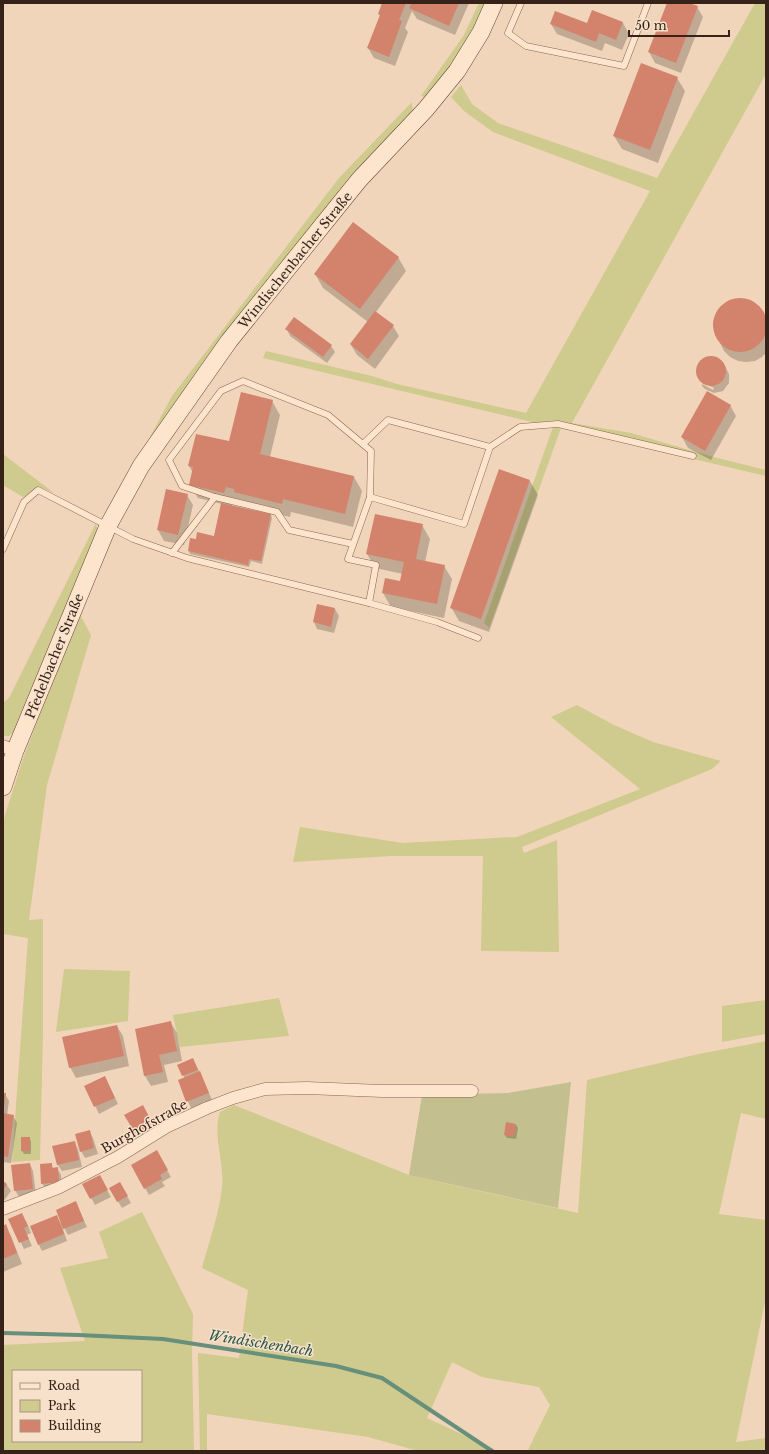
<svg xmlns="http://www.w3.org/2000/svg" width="769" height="1454" viewBox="0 0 769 1454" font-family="'Libre Baskerville',serif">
<rect width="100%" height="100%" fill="#f1d5ba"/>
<g fill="#cfca8d" fill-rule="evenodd">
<path d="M 479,3 L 489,3 L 463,51 L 427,97 L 421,96 L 464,35 Z"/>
<path d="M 755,3 L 766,3 L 766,74 L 572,423 L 631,433 L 710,456 L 766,470 L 766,476 L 561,428 L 489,628 L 484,623 L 553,427 L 263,358 L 266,351 L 372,376 L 397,384 L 526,413 L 650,191 L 493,132 L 464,111 L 451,97 L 461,85 L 472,104 L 498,123 L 657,178 Z"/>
<path d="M 412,102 L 413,114 L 349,177 L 173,405 L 136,463 L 172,396 L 339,178 Z"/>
<path d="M 3,454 L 54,493 L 39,487 L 23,497 L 3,485 Z"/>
<path d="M 96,523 L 98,535 L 17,729 L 9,736 L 3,736 L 3,703 L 9,698 Z"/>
<path d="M 79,613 L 91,635 L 47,785 L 29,920 L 43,919 L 43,1034 L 40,1160 L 12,1162 L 28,938 L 3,934 L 3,828 L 5,815 L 24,756 Z"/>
<path d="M 577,705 L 614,725 L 653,742 L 721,761 L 712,769 L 522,847 L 524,853 L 557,840 L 559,952 L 481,951 L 483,856 L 392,856 L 293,862 L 300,827 L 403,843 L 517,837 L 640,789 L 551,717 Z"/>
<path d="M 64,969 L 130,971 L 128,1021 L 56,1032 Z"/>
<path d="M 279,998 L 289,1036 L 180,1047 L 173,1015 Z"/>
<path d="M 766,1000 L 766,1034 L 722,1042 L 722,1006 Z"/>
<path d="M 766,1041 L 766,1119 L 741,1113 L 719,1214 L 766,1220 L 766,1297 L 736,1442 L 766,1438 L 766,1451 L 529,1451 L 528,1450 L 550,1405 L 539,1387 L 482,1377 L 452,1362 L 427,1418 L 498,1451 L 418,1451 L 368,1437 L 207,1414 L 207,1451 L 200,1451 L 198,1353 L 239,1358 L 248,1290 L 202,1268 C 209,1242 219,1214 222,1188 C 225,1163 212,1135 220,1112 L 234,1105 L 409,1175 L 578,1213 L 587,1080 L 694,1055 Z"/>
<path d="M 142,1212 L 193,1314 L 192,1354 L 194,1451 L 3,1451 L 3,1345 L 85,1341 L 60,1268 L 108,1258 L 99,1232 ZM 13,1371 L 141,1371 L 141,1441 L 13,1441 Z"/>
</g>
<path fill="#c3bf8e" d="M 571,1082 L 558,1208 L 409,1175 L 422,1095 L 508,1093 Z"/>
<g fill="#0003">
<path d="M 383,3 L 469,3 L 455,35 L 417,19 L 412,11 L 405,28 L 408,32 L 395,66 L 374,58 L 368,48 L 380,16 L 379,14 Z"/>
<path d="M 668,3 L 686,3 L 697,7 L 703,17 L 681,73 L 655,63 L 649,52 Z"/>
<path d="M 592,11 L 623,23 L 629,34 L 622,50 L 605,43 L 602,51 L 557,34 L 551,24 L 588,24 Z"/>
<path d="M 677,78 L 685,91 L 658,163 L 622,149 L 614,136 Z"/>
<path d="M 398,257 L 406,271 L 376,312 L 393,326 L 399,336 L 375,369 L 357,355 L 351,345 L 368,322 L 323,288 L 315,274 Z"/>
<path d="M 734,299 L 743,299 L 751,301 L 758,306 L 766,318 L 766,353 L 762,357 L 755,361 L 746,362 L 738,361 L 730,357 L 724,351 L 715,333 L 713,324 L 715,316 L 719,308 L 726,303 Z"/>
<path d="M 287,329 L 331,346 L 335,352 L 327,363 L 290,336 Z"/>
<path d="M 714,357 L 718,359 L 725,366 L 729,374 L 729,383 L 723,391 L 714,393 L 705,389 L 702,386 L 702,384 L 713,390 L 714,388 L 700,381 L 697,370 L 700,361 L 704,359 Z"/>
<path d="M 272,401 L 280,415 L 270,457 L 354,477 L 362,491 L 353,527 L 291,512 L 290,517 L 243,506 L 234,500 L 232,506 L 271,515 L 272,518 L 262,564 L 251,561 L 249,567 L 190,554 L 189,551 L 214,537 L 222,504 L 198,498 L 190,485 L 193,473 L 189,466 L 229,443 Z"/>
<path d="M 730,405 L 736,416 L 711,460 L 688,448 L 682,437 Z"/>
<path d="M 530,481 L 538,495 L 489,632 L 459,621 L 451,607 Z"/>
<path d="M 167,490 L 187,495 L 193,505 L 184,545 L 164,541 L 158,530 Z"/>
<path d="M 422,525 L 430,539 L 425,562 L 444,566 L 452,579 L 444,618 L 391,607 L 383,593 L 401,582 L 403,574 L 375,568 L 367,554 Z"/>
<path d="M 335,609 L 339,616 L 334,633 L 317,629 L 314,622 Z"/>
<path d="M 171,1023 L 177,1033 L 182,1061 L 164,1065 L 168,1082 L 151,1086 L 145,1076 Z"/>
<path d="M 117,1026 L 123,1036 L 129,1066 L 76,1078 L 70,1067 Z"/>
<path d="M 193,1059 L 203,1079 L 212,1100 L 191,1108 L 179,1081 L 185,1079 L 179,1065 Z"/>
<path d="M 105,1077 L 118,1104 L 99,1114 L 86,1086 Z"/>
<path d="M 3,1094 L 5,1094 L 9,1101 L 7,1115 L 13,1116 L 17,1123 L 11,1163 L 3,1162 Z"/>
<path d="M 142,1106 L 156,1131 L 139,1140 L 126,1115 Z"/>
<path d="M 516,1125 L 518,1128 L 516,1139 L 507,1138 L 505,1135 Z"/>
<path d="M 89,1131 L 93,1138 L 98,1154 L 85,1158 L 81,1151 Z"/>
<path d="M 29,1138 L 31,1141 L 31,1154 L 24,1154 L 22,1151 Z"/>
<path d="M 74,1142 L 78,1149 L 82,1167 L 62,1171 L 58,1165 L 54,1147 Z"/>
<path d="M 157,1152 L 171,1177 L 162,1182 L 165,1186 L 149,1195 L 132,1165 Z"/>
<path d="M 30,1164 L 33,1171 L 36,1195 L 19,1197 L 15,1190 Z"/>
<path d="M 51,1164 L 54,1169 L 57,1168 L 61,1175 L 62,1189 L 46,1190 L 42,1183 Z"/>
<path d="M 3,1182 L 7,1185 L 11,1191 L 3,1202 Z"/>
<path d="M 103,1183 L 111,1197 L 95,1205 L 84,1185 Z"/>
<path d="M 120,1183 L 131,1203 L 122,1208 L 110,1188 Z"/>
<path d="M 76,1203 L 87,1227 L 68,1235 L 63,1226 L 62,1226 L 67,1241 L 42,1251 L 39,1245 L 57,1217 L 62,1225 L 63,1225 Z"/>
<path d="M 10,1220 L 26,1221 L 31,1233 L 27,1235 L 32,1246 L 24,1249 Z"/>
<path d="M 5,1226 L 11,1236 L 22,1264 L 3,1272 L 3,1227 Z"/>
</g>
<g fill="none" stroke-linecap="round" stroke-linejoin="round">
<path stroke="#668f7c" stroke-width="4" d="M 3,1333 L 79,1335 L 163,1339 L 336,1366 L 382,1378 L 492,1451"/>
</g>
<g fill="#d3826c">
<path d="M 382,3 L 406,3 L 399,20 L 402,21 L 389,57 L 367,48 L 380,15 L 378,14 Z"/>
<path d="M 412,3 L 459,3 L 449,26 L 409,8 Z"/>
<path d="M 667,3 L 689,3 L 698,6 L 676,63 L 648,52 Z"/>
<path d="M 592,10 L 623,22 L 616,40 L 599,33 L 596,42 L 550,24 L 555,11 L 587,23 Z"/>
<path d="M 641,63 L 678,77 L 650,150 L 613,136 Z"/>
<path d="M 353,222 L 399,257 L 360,309 L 314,274 Z"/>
<circle cx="740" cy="325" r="27"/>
<path d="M 375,311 L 394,325 L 368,359 L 350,344 Z"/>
<path d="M 294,317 L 332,345 L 323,357 L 285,329 Z"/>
<circle cx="711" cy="371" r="15"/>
<path d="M 707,391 L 731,405 L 705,451 L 681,437 Z"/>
<path d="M 241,392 L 273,400 L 260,454 L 354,476 L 345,514 L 283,499 L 282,504 L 234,492 L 234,489 L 226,487 L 224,493 L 189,485 L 193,467 L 188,466 L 196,434 L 229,441 Z"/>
<path d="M 499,469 L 530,480 L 481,619 L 450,608 Z"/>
<path d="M 166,489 L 188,494 L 178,535 L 157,530 Z"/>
<path d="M 221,503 L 271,514 L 261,561 L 249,559 L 248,565 L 188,551 L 190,538 L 196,539 L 197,532 L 214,536 Z"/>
<path d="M 375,514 L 423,524 L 416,559 L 445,565 L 437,604 L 382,593 L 385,578 L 400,581 L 404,562 L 366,554 Z"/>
<path d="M 317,604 L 335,608 L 331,627 L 313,622 Z"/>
<path d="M 171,1021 L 177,1051 L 159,1055 L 163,1072 L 144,1076 L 135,1029 Z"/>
<path d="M 117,1025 L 124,1056 L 69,1068 L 62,1037 Z"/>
<path d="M 193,1058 L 198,1070 L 182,1076 L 177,1065 Z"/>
<path d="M 200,1071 L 209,1093 L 186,1102 L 178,1080 Z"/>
<path d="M 105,1076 L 115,1098 L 94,1107 L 84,1086 Z"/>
<path d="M 3,1093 L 6,1093 L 4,1106 L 3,1106 Z"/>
<path d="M 143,1105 L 153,1124 L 135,1133 L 124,1115 Z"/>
<path d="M 3,1113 L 14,1115 L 8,1157 L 3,1156 Z"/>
<path d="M 506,1122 L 516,1124 L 514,1137 L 504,1135 Z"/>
<path d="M 90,1130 L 94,1148 L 80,1152 L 75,1134 Z"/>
<rect x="21" y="1137" width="9" height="14"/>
<path d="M 75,1141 L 79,1160 L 57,1165 L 52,1146 Z"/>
<path d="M 157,1150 L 168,1170 L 160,1175 L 162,1179 L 144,1189 L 131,1165 Z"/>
<path d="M 30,1163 L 33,1189 L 14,1191 L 11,1165 Z"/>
<path d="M 52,1163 L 52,1168 L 58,1167 L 59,1182 L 41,1184 L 40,1164 Z"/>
<path d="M 100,1175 L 108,1190 L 90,1199 L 82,1184 Z"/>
<path d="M 3,1181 L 7,1184 L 3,1190 Z"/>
<path d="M 120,1182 L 128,1196 L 117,1202 L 109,1188 Z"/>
<path d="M 76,1201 L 84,1221 L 63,1229 L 56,1210 Z"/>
<path d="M 22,1213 L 28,1226 L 24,1228 L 29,1239 L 19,1243 L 8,1219 Z"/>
<path d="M 57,1215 L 64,1234 L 38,1245 L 30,1226 Z"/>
<path d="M 6,1224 L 17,1253 L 3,1259 L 3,1226 Z"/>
</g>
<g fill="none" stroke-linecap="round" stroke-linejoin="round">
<g stroke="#896553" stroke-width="7">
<g id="lane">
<path d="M 521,3 L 508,33 L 526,46 L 624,66 L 648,3"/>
<path d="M 363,444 L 388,420 L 490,447"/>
<path d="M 215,497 L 182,486 L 169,460 L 221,391 L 243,381 L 328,415 L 371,451 L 370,497"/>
<path d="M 3,549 L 24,502 L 38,490 L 133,539 L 187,558 L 369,603 L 437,622 L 478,638"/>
<path d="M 172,553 L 215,497 L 277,512 L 289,530 L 353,544"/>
<path d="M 369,603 L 376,565 L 348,559 L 370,497 L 464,524 L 490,447 L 520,427 L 558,424 L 693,456"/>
</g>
</g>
<g stroke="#896553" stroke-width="13">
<g id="street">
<path d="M 3,746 L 15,751"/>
<path d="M 3,1209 L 58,1188 L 118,1157 L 168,1126 L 207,1108 L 233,1098 L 265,1089 L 307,1088 L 382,1091 L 472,1091"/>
</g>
</g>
<g stroke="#6a4637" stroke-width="18">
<path id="secondary" d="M 3,787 L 15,751 L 108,526 L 141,466 L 229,341 L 359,180 L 426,109 L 457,71 L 481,32 L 494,3"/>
</g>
<use href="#lane" stroke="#fce4cd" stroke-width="6"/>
<use href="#street" stroke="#fce4cd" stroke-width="12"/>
<use href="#secondary" stroke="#fce4cd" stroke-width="17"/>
</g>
<g text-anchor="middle" stroke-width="3" stroke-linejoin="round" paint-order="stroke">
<g font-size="13" fill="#362219" stroke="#f8e1ca">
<text transform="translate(295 260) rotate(-51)" y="5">Windischenbacher Straße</text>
<text transform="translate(54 656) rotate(-68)" y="5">Pfedelbacher Straße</text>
<text transform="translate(144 1126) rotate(-29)" y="5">Burghofstraße</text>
</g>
<g font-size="14" font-style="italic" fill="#27584b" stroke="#f8e1ca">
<text transform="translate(261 1343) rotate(9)" y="5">Windischenbach</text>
</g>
</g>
<rect width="769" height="1454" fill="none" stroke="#362219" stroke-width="8"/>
<rect x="12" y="1370" width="130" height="72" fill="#f8e1ca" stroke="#aa9583"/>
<rect x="20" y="1383" width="20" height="6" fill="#fce4cd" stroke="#aa9583"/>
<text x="48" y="1390" font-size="12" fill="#362219">Road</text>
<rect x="20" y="1400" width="20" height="12" fill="#cfca8d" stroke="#aa9583"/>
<text x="48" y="1410" font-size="12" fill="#362219">Park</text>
<rect x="20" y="1420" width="20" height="12" fill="#d3826c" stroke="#aa9583"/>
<text x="48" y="1430" font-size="12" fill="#362219">Building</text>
<path d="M629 30v6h100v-6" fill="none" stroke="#362219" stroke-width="2"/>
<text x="635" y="30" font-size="12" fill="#362219" stroke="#f8e1ca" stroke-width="3" paint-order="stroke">50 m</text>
</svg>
